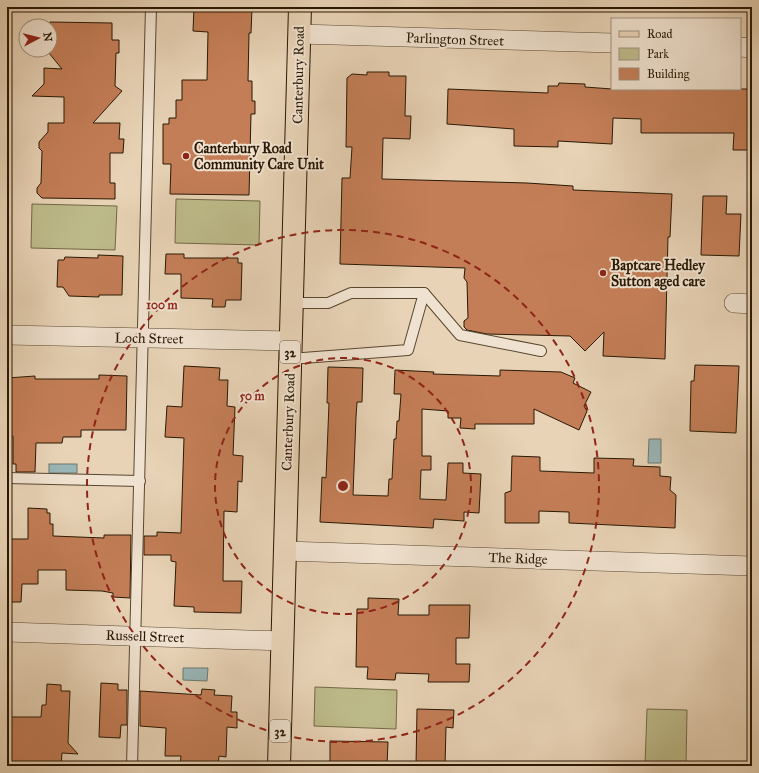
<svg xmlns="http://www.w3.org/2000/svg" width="759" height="773" viewBox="0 0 759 773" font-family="'IM FELL Great Primer',serif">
<rect width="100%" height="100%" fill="#e8d3b6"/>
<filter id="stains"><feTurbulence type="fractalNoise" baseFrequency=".005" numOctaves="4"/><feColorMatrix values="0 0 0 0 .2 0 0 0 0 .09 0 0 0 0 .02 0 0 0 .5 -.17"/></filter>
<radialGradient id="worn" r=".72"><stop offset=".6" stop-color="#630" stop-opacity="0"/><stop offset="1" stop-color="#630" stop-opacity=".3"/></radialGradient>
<g fill="#bdba89" stroke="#726946">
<path d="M 176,199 L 260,201 L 259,245 L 175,243 Z"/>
<path d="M 32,204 L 117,206 L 115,250 L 31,248 Z"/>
<path d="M 315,687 L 397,690 L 396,729 L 314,726 Z"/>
<path d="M 647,709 L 687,710 L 686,766 L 645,766 Z"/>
</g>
<g fill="#99b6b7" stroke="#6c776f">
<path d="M 649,439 L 661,439 L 661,463 L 648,463 Z"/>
<rect x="49" y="464" width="28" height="9"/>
<path d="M 183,668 L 208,668 L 207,681 L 183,680 Z"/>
</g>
<g fill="#c47e57" stroke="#281804">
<path d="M 194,7 L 252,8 L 251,33 L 249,33 L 248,81 L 252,81 L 252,101 L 255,101 L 255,114 L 251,114 L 249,195 L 170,194 L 171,164 L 163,164 L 163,124 L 169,124 L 169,118 L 176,118 L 176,100 L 182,100 L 182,80 L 207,80 L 208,32 L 193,31 Z"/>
<path d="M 50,22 L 112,23 L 112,40 L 119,40 L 119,53 L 116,53 L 115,86 L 122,91 L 93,123 L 120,123 L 119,139 L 124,139 L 123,153 L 110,153 L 110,183 L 115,183 L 115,199 L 42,198 L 37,193 L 37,188 L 41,183 L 42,151 L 39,148 L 39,142 L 48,132 L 48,123 L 64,123 L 64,97 L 32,96 L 44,84 L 44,68 L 62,69 L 49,53 Z"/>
<path d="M 367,72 L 389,72 L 389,76 L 406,76 L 405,116 L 411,116 L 410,139 L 383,138 L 382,179 L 527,183 L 573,186 L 573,190 L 672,194 L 670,237 L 668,237 L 665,359 L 603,356 L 604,332 L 585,351 L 570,336 L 487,334 L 467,330 L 464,327 L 464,321 L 468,318 L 467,282 L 464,278 L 465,268 L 340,264 L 342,178 L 350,178 L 352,147 L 346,147 L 347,78 L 352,74 L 367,75 Z"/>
<path d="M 559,83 L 585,84 L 585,87 L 612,89 L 752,89 L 752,150 L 733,150 L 734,133 L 641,133 L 641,119 L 613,118 L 612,144 L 558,141 L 558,147 L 514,146 L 514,129 L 447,124 L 448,89 L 548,93 L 548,86 L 558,86 Z"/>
<path d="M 703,196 L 727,196 L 726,214 L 741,214 L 739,256 L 701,255 Z"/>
<path d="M 166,254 L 184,254 L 184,258 L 238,258 L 238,263 L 242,263 L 241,300 L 226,300 L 225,307 L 212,307 L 213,299 L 181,298 L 181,274 L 165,274 Z"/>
<path d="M 98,255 L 123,256 L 122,295 L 99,295 L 99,297 L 69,296 L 63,287 L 57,287 L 58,260 L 64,260 L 65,257 L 98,258 Z"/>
<path d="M 695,365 L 739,366 L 736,433 L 690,431 L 691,381 L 694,381 Z"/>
<path d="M 184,366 L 220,368 L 219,380 L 228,380 L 227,406 L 235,407 L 233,455 L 243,456 L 242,482 L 238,481 L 237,512 L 224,511 L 223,581 L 242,581 L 241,613 L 194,612 L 194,607 L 174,606 L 176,562 L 171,561 L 171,555 L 144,555 L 144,536 L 157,536 L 157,532 L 181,533 L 184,438 L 165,437 L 167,406 L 182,407 Z"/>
<path d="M 328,367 L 363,368 L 362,402 L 357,402 L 356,417 L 353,495 L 388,496 L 389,479 L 392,479 L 394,439 L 396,439 L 397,421 L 399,421 L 401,394 L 394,394 L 395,370 L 434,372 L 433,374 L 500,376 L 500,370 L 561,372 L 575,378 L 573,383 L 591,392 L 584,406 L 587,411 L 579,430 L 534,409 L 534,424 L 475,424 L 475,429 L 460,428 L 461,418 L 448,418 L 448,411 L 422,409 L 422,456 L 431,456 L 431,470 L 421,470 L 420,499 L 446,500 L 448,463 L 463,463 L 463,473 L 481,474 L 479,513 L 464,512 L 464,521 L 434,519 L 433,528 L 320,522 L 322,477 L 326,478 L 329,403 L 327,403 Z"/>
<path d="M 99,375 L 127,376 L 126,430 L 81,430 L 81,437 L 63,437 L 62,443 L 36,443 L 35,472 L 16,472 L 16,464 L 13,464 L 13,436 L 7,436 L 7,378 L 35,376 L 35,379 L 99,379 Z"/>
<path d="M 512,456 L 540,457 L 540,471 L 594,473 L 594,458 L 634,459 L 633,466 L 660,467 L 660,476 L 671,477 L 670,490 L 676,495 L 675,528 L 569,523 L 569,512 L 539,511 L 539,523 L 505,523 L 505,493 L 511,491 Z"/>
<path d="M 28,508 L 47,509 L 47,513 L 50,513 L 50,524 L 53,524 L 53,536 L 104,538 L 104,535 L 131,535 L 130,598 L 113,597 L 113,593 L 102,591 L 66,590 L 66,570 L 38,570 L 38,584 L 22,584 L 21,602 L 7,602 L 7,539 L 28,539 Z"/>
<path d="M 368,598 L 399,599 L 398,615 L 429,615 L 429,605 L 470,605 L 469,638 L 456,638 L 456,664 L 470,664 L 469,682 L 428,682 L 429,674 L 396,673 L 395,680 L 367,679 L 368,667 L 356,667 L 357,609 L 368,609 Z"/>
<path d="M 101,683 L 118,684 L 118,690 L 127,690 L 127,725 L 121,725 L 120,738 L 99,737 Z"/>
<path d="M 47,684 L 61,685 L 61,691 L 70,691 L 68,743 L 78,754 L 62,753 L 61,766 L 7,766 L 7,717 L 41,717 L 42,705 L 46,705 Z"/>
<path d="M 202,689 L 215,690 L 214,695 L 232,696 L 231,712 L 237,712 L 237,728 L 227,727 L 226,757 L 219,756 L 218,766 L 180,766 L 181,756 L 165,756 L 166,728 L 140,726 L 140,691 L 201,695 Z"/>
<path d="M 417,709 L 454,710 L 453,728 L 446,727 L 445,766 L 416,766 Z"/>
<path d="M 330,741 L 388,742 L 387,766 L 330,766 Z"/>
</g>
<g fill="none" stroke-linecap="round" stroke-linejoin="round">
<g stroke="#584730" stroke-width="12">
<g id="lane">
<path d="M 292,303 L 328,303 L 351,293 L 424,293 L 460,335 L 541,351"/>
<path d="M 290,359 L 408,350 L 424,293"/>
<path d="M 7,478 L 140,481"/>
<path d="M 132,766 L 151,7"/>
</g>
</g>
<g stroke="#584730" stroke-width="20">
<g id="street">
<path d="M 299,34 L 612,43"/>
<path d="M 740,47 L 752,48"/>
<path d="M 734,303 L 752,304"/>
<path d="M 7,335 L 291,341"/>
<path d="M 285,551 L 752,566"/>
<path d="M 7,632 L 282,641"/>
</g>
</g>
<g stroke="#281804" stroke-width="24">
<path id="primary" d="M 279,766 L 300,7"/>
</g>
<use href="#lane" stroke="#f0e2d0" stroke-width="10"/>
<use href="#street" stroke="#f0e2d0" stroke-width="19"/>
<use href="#primary" stroke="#e8d3b6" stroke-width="22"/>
</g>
<g fill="none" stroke="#8f2418" stroke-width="2" stroke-dasharray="7 5">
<circle cx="343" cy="486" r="128"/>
<circle cx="343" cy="486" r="256"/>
</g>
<g fill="#8f2418" stroke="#f0e2d0" stroke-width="1.5">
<circle cx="186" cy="156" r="4"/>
<circle cx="603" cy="273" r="4"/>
</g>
<g text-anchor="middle" stroke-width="4" stroke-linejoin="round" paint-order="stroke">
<g fill="#f0e2d0" stroke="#645541" stroke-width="1">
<rect x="280" y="341" width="20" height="22" rx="3"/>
<rect x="270" y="720" width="20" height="22" rx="3"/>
</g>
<g font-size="13" font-weight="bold" fill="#281804">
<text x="290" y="357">32</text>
<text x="280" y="736">32</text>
</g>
<g font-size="14" fill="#281804" stroke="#f0e2d0">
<text transform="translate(455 39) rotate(2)" y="5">Parlington Street</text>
<text transform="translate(298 75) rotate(-89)" y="5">Canterbury Road</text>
<text transform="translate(149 338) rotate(1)" y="5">Loch Street</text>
<text transform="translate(288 422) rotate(-88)" y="5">Canterbury Road</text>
<text transform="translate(518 558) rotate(2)" y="5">The Ridge</text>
<text transform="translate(145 636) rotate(2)" y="5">Russell Street</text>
</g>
<g font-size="14" font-weight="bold" fill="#281804" stroke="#f0e2d0" text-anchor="start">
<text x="194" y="153">Canterbury Road<tspan x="194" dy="16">Community Care Unit</tspan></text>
<text x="611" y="270">Baptcare Hedley<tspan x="611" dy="16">Sutton aged care</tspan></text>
</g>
</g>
<circle cx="343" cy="486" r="6" fill="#8f2418" stroke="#f0e2d0" stroke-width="2"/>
<g font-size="12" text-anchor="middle" font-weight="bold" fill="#8f2418" stroke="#f0e2d0" stroke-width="4" stroke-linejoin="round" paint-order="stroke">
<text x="162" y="309">100 m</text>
<text x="252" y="400">50 m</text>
</g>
<rect width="759" height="773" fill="none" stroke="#e8d3b6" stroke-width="24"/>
<rect x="8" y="8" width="743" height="757" fill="none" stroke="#281804" stroke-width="2"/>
<rect x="12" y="12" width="735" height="749" fill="none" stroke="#281804"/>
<rect x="611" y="18" width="130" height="72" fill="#f0e2d0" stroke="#a0917e"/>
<rect x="619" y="31" width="20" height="6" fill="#e8d3b6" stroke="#a0917e"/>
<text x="647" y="38" font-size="12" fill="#281804">Road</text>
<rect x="619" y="48" width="20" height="12" fill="#bdba89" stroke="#a0917e"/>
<text x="647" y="58" font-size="12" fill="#281804">Park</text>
<rect x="619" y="68" width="20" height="12" fill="#c47e57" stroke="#a0917e"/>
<text x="647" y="78" font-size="12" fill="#281804">Building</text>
<g transform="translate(38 38) rotate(83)"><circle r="19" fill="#f0e2d0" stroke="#a0917e"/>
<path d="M0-3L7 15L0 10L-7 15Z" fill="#8f2418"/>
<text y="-6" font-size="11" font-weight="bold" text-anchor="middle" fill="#281804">N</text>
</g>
<rect width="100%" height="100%" filter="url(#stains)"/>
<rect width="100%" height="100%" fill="url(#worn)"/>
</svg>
